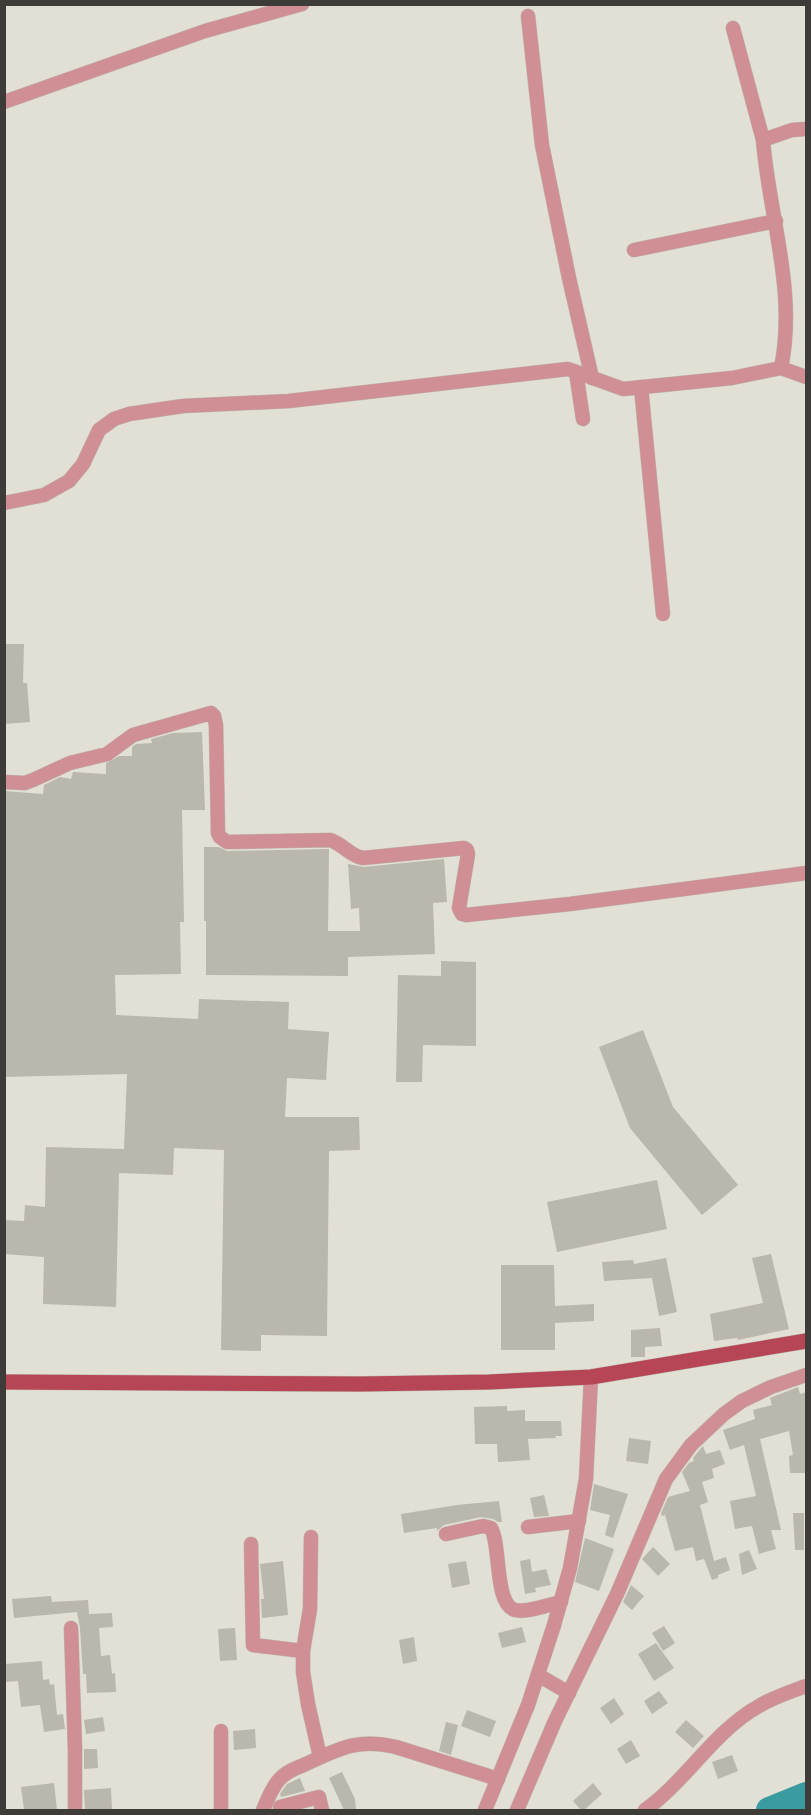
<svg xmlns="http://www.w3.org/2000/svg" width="811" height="1815" viewBox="0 0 811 1815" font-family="'Public Sans',sans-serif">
<rect width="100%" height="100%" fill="#e2dfd4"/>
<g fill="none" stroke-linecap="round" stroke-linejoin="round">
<path stroke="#3a9ca0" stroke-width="26" d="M 769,1810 L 806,1795"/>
</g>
<g fill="#bab7ac">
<path d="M 4,644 L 24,644 L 23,683 L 27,683 L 30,722 L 4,724 Z"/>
<path d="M 202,732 L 205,810 L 182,810 L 184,922 L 180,922 L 181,974 L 115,975 L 116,1015 L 198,1019 L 199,999 L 289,1002 L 288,1029 L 329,1032 L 326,1080 L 287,1078 L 285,1117 L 359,1117 L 360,1150 L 329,1151 L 327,1336 L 261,1335 L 261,1351 L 221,1350 L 224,1150 L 174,1148 L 173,1175 L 119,1173 L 116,1307 L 43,1304 L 44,1257 L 4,1254 L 4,1220 L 24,1221 L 25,1205 L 45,1207 L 46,1147 L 124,1149 L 127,1074 L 4,1077 L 4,791 L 43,794 L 44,785 L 60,777 L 71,779 L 73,772 L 106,774 L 106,763 L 119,756 L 132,756 L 132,747 L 136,744 L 152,743 L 151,739 L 173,733 Z"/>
<path d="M 204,847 L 219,847 L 227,851 L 329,849 L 328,931 L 360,931 L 359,908 L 351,909 L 348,864 L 364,867 L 444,859 L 447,902 L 433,903 L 435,954 L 348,957 L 348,976 L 206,975 L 206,921 L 204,921 Z"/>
<path d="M 441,961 L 476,962 L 476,1046 L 423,1045 L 422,1082 L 396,1082 L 398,975 L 441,976 Z"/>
<path d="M 643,1030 L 673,1107 L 738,1185 L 702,1215 L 630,1128 L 599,1047 Z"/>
<path d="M 657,1180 L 667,1229 L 557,1252 L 547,1202 Z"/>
<path d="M 771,1254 L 789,1329 L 738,1340 L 737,1338 L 714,1341 L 710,1314 L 763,1303 L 752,1258 Z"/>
<path d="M 666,1258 L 677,1312 L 659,1316 L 652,1278 L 604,1281 L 602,1262 L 633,1260 L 634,1264 Z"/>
<path d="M 501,1265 L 554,1265 L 555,1306 L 594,1304 L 594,1321 L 555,1323 L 555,1350 L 501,1350 Z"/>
<path d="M 660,1328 L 662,1346 L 645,1347 L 645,1357 L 631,1357 L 631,1330 Z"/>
<path d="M 798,1387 L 800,1394 L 807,1392 L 807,1473 L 790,1473 L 789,1456 L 793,1455 L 789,1431 L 760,1439 L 781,1530 L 771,1530 L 776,1549 L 759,1554 L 752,1526 L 735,1529 L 730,1501 L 756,1496 L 744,1445 L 730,1450 L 723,1430 L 755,1419 L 753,1410 L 772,1405 L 770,1398 Z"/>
<path d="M 507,1406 L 507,1411 L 525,1410 L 525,1421 L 561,1421 L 562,1436 L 555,1436 L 556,1438 L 528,1439 L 530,1460 L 498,1462 L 497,1444 L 475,1444 L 474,1407 Z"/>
<path d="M 629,1438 L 651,1441 L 648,1464 L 626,1461 Z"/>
<path d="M 703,1446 L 706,1454 L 720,1450 L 725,1464 L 712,1469 L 714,1478 L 702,1482 L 708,1502 L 700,1505 L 714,1561 L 726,1557 L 730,1570 L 718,1575 L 718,1578 L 712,1580 L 704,1559 L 696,1561 L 693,1547 L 675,1551 L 665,1515 L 662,1516 L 661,1513 L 668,1497 L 690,1491 L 682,1472 L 689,1463 L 694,1461 L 693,1458 Z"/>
<path d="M 594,1484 L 628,1494 L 613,1538 L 605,1535 L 610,1515 L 590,1510 Z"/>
<path d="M 544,1495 L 549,1516 L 534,1517 L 530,1498 Z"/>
<path d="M 499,1501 L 502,1522 L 498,1522 L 493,1519 L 481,1517 L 444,1525 L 437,1531 L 437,1528 L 404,1533 L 401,1514 L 457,1505 Z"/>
<path d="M 793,1513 L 804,1513 L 804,1550 L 795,1550 Z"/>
<path d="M 585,1538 L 614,1549 L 599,1591 L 575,1582 Z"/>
<path d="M 653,1547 L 670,1564 L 658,1576 L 642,1559 Z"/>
<path d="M 749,1550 L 757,1569 L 742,1575 L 739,1554 Z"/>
<path d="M 530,1559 L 532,1572 L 546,1569 L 551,1585 L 535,1588 L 536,1592 L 525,1594 L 520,1561 Z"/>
<path d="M 283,1561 L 288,1615 L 262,1618 L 261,1599 L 264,1599 L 260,1564 Z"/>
<path d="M 466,1561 L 470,1584 L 452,1588 L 448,1564 Z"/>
<path d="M 631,1585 L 644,1596 L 632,1610 L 623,1602 Z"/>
<path d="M 51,1596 L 52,1602 L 88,1600 L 89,1614 L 112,1613 L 113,1627 L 99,1628 L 101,1656 L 110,1655 L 112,1674 L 115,1673 L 116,1692 L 87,1693 L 86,1674 L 83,1674 L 80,1628 L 77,1612 L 14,1618 L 12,1599 Z"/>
<path d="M 664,1626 L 675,1643 L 663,1651 L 652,1633 Z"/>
<path d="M 522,1627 L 526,1642 L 502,1648 L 498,1633 Z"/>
<path d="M 235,1628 L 237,1660 L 220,1661 L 218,1629 Z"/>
<path d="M 414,1637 L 417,1661 L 403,1664 L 399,1640 Z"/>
<path d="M 656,1643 L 674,1668 L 654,1681 L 638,1654 Z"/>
<path d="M 42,1661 L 43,1680 L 49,1679 L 50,1685 L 54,1684 L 57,1715 L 63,1714 L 65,1729 L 44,1732 L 40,1705 L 21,1707 L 18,1681 L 4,1682 L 4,1664 Z"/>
<path d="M 659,1691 L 668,1703 L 652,1714 L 644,1701 Z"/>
<path d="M 614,1698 L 624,1714 L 611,1724 L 600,1708 Z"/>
<path d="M 467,1710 L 496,1721 L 490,1737 L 461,1726 Z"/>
<path d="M 103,1717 L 105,1731 L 86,1734 L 84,1720 Z"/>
<path d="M 686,1720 L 704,1736 L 693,1748 L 675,1732 Z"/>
<path d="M 446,1722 L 458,1725 L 451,1755 L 439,1751 Z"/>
<path d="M 255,1729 L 256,1748 L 234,1750 L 233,1731 Z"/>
<path d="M 631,1740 L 640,1756 L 626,1764 L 617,1749 Z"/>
<path d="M 84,1749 L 97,1749 L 98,1768 L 84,1769 Z"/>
<path d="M 732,1755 L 738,1771 L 718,1779 L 712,1762 Z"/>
<path d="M 342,1772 L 355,1799 L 356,1810 L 344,1810 L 329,1778 Z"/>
<path d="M 300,1778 L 305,1791 L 281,1797 L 280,1794 L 287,1784 Z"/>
<path d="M 54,1783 L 57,1810 L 24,1810 L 21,1787 Z"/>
<path d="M 593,1783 L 602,1794 L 584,1810 L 581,1810 L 573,1801 Z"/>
<path d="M 111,1788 L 112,1810 L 85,1810 L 84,1790 Z"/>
</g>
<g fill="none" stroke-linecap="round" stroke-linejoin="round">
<g stroke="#bebbb2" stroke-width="15">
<g id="minor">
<path d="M 528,16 L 542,145 L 569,278 L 592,378"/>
<path d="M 733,28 L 763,140"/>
<path d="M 4,102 L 205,31 L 302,4"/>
<path d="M 634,250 L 776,221"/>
<path d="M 781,368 L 806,377"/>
<path d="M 576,372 L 583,419"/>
<path d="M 641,387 L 663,614"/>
<path d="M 4,503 L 44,495 L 69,481 L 83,464 L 99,430 L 114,419 L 129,414 L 183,406 L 289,401 L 568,369 L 623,389 L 732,378 L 781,368 C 797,291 769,216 763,140 L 792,130 L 806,129"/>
<path d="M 4,782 L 25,783 L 33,780 L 70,763 L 107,754 L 133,735 L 211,713 L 214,716 L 216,725 L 218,833 L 220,837 L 227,842 L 330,840 C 343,844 350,856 363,858 L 464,848 L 467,850 L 468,854 L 459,908 L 462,914 L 466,915 L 570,904 L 806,873"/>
<path d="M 528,1527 L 579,1521"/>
<path d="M 446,1534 L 483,1526 L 491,1528 C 501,1545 494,1604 515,1610 C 528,1613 547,1605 561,1602"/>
<path d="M 311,1537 L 310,1609 L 303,1651 L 303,1672 L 308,1704 L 320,1757"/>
<path d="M 251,1544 L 253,1645 L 303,1651"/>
<path d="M 71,1628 L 75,1749 L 75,1810"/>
<path d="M 538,1675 L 569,1693"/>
<path d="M 280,1807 L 319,1797 L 322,1810"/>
<path d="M 221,1810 L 221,1731"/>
<path d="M 263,1810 C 267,1800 271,1790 278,1781 C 285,1772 296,1768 306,1764 C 340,1748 358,1738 396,1747 L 498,1779"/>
<path d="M 485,1810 L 528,1705 L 554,1625 L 570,1568 L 586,1479 L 591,1377"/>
<path d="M 517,1810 L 555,1721 L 617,1594 L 666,1479 L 691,1445 L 724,1414 L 742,1401 L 771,1387 L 806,1375"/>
<path d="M 645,1810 C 687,1780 714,1731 759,1706 C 774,1697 790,1692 806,1686"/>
</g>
</g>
<g stroke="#bebbb2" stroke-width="16">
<path id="major" d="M 4,1382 L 361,1384 L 489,1382 L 591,1377 L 806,1341"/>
</g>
<use href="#minor" stroke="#cf8f94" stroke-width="14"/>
<use href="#major" stroke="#b64555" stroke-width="15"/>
</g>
<rect width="811" height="1815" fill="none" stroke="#3d3c38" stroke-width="12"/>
</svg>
